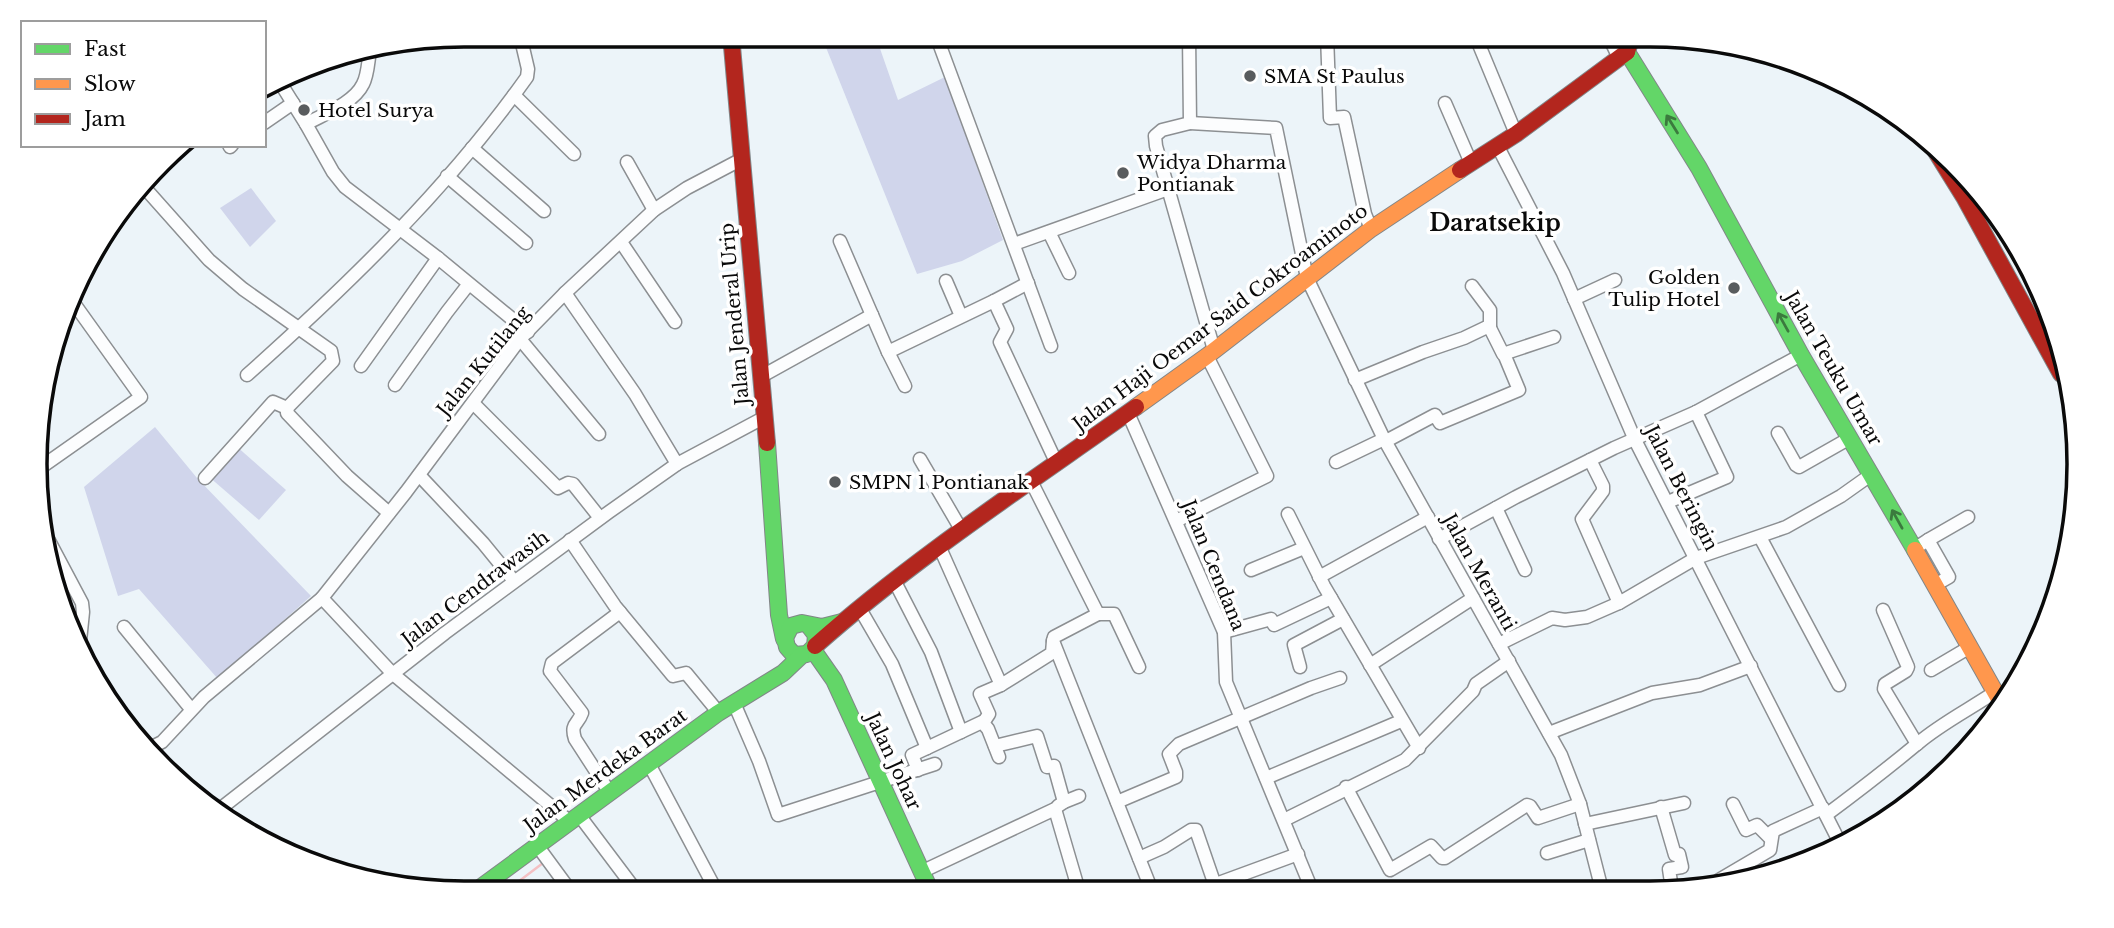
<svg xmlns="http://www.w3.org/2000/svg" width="2114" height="928" viewBox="0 0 2114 928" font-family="'Libre Baskerville',serif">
<rect width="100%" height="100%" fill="#ecf4f9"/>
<g fill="#d0d5eb">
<path d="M 821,35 L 889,35 L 877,40 L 898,100 L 945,77 L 1003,240 L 962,261 L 917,274 Z"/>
<path d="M 251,188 L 276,221 L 250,247 L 220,208 Z"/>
<path d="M 155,427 L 197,478 L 311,596 L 218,679 L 139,589 L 118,596 L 84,487 Z"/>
<path d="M 235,445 L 286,490 L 259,520 L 208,476 Z"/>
</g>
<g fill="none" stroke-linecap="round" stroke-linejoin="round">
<path stroke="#f4c0c3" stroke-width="2.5" d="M 506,891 L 543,863"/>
<g stroke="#8c8f92" stroke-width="15">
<g id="street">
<path d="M 936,35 L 1051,346"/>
<path d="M 1189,35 L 1190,123 L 1162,130 L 1155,136 L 1156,146 L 1214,350"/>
<path d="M 1327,35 L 1330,118 L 1344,117 L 1365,214 L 1371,229"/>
<path d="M 1475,35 L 1516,134"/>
<path d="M 1608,35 L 1619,58"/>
<path d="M 281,84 L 306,124 L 333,172 L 345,187 L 438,258 L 528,332"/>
<path d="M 514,95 L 574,154"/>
<path d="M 1445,103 L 1471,163"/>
<path d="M 264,123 L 293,103"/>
<path d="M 1190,123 L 1276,128 L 1307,278 L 1384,439 L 1561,755 L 1580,804 L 1602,890"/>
<path d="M 306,124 C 324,114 354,103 363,84 C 368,75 368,61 370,51"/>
<path d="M 229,145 L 230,147 L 232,145"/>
<path d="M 1497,145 L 1563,273 L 1635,440 L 1841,845"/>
<path d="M 472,148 L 544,211"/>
<path d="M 627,162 L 654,210"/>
<path d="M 447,176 L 526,243"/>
<path d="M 144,187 L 209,260 L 243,289 L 331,351 L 333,361 L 288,407 L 287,413 L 347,476 L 389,513"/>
<path d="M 1049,232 L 1069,273"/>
<path d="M 840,241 L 872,315"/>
<path d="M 621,242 L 675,322"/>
<path d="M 1014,244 L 1168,189"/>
<path d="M 946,281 L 961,316"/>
<path d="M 1028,283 L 994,301 L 1007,329 L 1000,342 L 1057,464"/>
<path d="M 1472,286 L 1490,310 L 1490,328"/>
<path d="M 565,293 L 635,394 L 677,464"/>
<path d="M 1574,299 L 1615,280"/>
<path d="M 520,339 L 599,434"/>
<path d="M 888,352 L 905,386"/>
<path d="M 361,366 L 438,258"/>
<path d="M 247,375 C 348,285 448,188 527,77 L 528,69 L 520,35"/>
<path d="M 762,376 L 872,315 L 888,352 L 994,301"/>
<path d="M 1355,380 L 1423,352 L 1464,338 L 1487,327 L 1490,328 L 1503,354 L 1554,337"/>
<path d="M 395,385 L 447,312 L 468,285"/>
<path d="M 473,403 L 558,488 L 568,483 L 573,484 L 600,518"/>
<path d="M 1128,413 L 1224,632 L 1226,682 L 1312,890"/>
<path d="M 1778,433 L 1796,465 L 1799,467 L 1850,438"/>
<path d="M 1386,441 L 1435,415 L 1440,423 L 1519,390 L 1504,354"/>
<path d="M 920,459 L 962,531"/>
<path d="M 1590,460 L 1603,486 L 1603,491 L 1582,519 L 1619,603"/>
<path d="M 1336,462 L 1384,439"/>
<path d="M 40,468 L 141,397 L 73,302"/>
<path d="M 419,475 L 483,543 L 514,581"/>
<path d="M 205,478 L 273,402 L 287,408"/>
<path d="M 1032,483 L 1098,614 L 1054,637 L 1053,641 L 1152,891"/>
<path d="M 1668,502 L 1727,477 L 1696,412"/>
<path d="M 1496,508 L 1525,570"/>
<path d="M 1288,514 L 1324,586 L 1419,748"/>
<path d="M 1176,521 L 1267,476 L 1207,356"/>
<path d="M 39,522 L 82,603 L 83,612 L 80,641"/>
<path d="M 1760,537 L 1839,685"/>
<path d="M 1439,539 L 1516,497 L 1614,448 L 1696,412 L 1801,355"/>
<path d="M 570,540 L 615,606 L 673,676 L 686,673 L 719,713"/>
<path d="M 1928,540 L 1968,517"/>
<path d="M 940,548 L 1001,685"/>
<path d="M 1914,549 L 1928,540 L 1949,577 L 1935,585"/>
<path d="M 1251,570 L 1304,548"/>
<path d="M 1319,577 L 1428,517"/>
<path d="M 895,582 L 931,652 L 961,732"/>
<path d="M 322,598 L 406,492 L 520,339 L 565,293 L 654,210 L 687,188 L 742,159"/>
<path d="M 860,609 L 892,664 L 927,748 L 982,722 L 988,729 L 999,757"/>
<path d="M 1883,610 L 1908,667 L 1906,671 L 1885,684 L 1884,689 L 1917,744"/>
<path d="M 1098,614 L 1114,614 L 1139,667"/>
<path d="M 124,627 L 191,709"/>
<path d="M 1224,632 L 1271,619 L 1274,625 L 1331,598"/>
<path d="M 1499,644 L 1552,618 L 1565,620 L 1587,617 L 1619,603 L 1696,558 L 1786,527 L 1841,496 L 1872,474"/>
<path d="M 1370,665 L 1473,598"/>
<path d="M 1300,667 L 1294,645 L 1343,619"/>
<path d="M 1931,670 L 1970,647"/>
<path d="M 734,703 L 759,761 L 778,815 L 935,764"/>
<path d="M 983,723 L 989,714 L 980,694 L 1001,685 L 1052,653 L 1053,641"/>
<path d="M 1549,733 L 1652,693 L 1700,685 L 1751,666"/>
<path d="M 995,746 L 1037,736 L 1047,767 L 1054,766 L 1064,802"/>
<path d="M 150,748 L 162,742 L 204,697 L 322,598 L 393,674 L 569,821"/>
<path d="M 649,764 L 717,892"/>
<path d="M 918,770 L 912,755 L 927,748"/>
<path d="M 1266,778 L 1401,721"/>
<path d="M 1346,787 L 1390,870 L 1431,846 L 1442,858 L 1445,858 L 1527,805 L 1530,806 L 1538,818 L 1580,804"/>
<path d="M 610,793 L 575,739 C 570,723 578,725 582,713 L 550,671 L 552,663 L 620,612"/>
<path d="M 1117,802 L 1176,777 L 1176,772 L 1169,754 L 1179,744 L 1311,688 L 1340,678"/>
<path d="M 1733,804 L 1746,830 L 1757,825 L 1771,839"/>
<path d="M 1058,806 L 1064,802 L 1079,796"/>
<path d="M 1661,807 L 1675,855 L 1679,854 L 1682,867 L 1669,869 L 1672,889"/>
<path d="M 220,809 L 445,633 L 609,512 L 677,464 L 765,417"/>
<path d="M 1889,814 L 1917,798"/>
<path d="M 579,815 L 637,892"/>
<path d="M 1826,815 C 1857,792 1888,768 1917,744 C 1940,724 1970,709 1995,692"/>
<path d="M 1284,820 L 1405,760 L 1473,691 L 1476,684 L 1509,661"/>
<path d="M 1585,824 L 1684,803"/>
<path d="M 536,844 L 572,893"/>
<path d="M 1547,853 L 1589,840"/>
<path d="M 1139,858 L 1164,847 L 1191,830 L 1196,830 L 1217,891"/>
<path d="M 921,872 L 1055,809 L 1079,891"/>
<path d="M 492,878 L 504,893"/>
<path d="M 1216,884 L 1298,854"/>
<path d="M 1716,887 L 1719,880 L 1770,850 L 1773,831 L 1823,808"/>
</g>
</g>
<g stroke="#828688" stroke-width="18">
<g id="fast">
<path d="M 1627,52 L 1699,168 L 1801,355 L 1915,550"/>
<path d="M 767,443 L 779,615 L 784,639"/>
<path d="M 809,626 L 816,635 L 815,646 L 807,654 L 794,655 L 787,647 L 785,638 L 791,626 L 802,623 L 822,627 L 842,622"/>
<path d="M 813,650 L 834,680 L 931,892"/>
<path d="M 473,893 L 718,713 L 783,673 L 801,656"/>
</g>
</g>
<g stroke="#828688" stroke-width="18">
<g id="slow">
<path d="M 1136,407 L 1207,356 L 1371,229 L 1460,170"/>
<path d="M 1915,550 L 2003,706"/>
</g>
</g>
<g stroke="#828688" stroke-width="18">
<g id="jam">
<path d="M 731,35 L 767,443"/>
<path d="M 1627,52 L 1632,35"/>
<path d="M 1928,139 L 1964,197 L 2061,374"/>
<path d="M 1460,170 L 1516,134 L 1627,52"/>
<path d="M 815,646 C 913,559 1029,483 1136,407"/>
</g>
</g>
<use href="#street" stroke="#fcfdfe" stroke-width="12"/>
<use href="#fast" stroke="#63d668" stroke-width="16"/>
<use href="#slow" stroke="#ff974d" stroke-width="16"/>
<use href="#jam" stroke="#b3261e" stroke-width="16"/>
</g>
<defs><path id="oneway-shaft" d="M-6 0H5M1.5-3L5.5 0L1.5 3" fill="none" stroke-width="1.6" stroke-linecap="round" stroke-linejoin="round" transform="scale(1.75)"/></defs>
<g stroke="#3b7a3e">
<use href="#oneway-shaft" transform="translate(1672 124) rotate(-122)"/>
<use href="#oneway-shaft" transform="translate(1783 322) rotate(-119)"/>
<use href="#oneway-shaft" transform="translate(1897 519) rotate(-119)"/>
</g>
<g fill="#595c5e" stroke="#fff" stroke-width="2.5">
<circle cx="1250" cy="76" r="7"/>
<circle cx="304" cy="110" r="7"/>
<circle cx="1123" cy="173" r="7"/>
<circle cx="1734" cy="288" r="7"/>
<circle cx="835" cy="482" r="7"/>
</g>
<g text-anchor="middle" stroke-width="7" stroke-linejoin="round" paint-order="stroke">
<g font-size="19" fill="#0a0a0a" stroke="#fff" text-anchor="start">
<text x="1264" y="83">SMA St Paulus</text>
<text x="318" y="117">Hotel Surya</text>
<text x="1137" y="169">Widya Dharma<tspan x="1137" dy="22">Pontianak</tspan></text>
<text x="1720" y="284" text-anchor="end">Golden<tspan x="1720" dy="22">Tulip Hotel</tspan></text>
<text x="849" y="489">SMPN 1 Pontianak</text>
</g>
<g font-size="19" fill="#0a0a0a" stroke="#fff">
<text transform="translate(734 314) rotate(-95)" y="7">Jalan Jenderal Urip</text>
<text transform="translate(1220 317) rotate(-37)" y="7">Jalan Haji Oemar Said Cokroaminoto</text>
<text transform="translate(483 361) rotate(-51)" y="7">Jalan Kutilang</text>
<text transform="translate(1834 368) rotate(60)" y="7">Jalan Teuku Umar</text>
<text transform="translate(1682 488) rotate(63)" y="7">Jalan Beringin</text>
<text transform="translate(1214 565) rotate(68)" y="7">Jalan Cendana</text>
<text transform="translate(1480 572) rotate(61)" y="7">Jalan Meranti</text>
<text transform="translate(475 588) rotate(-37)" y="7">Jalan Cendrawasih</text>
<text transform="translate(894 761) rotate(65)" y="7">Jalan Johar</text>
<text transform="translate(605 770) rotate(-36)" y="7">Jalan Merdeka Barat</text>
</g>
<g font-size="23" font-weight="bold" fill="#0a0a0a" stroke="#fff">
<text x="1495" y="231">Daratsekip</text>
</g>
</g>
<path d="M0 0H2114V928H0ZM464 47H1650A417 417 0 0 1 2067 464V464A417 417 0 0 1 1650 881H464A417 417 0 0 1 47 464V464A417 417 0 0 1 464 47Z" fill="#fff" fill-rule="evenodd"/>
<path fill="none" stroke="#0a0a0a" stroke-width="3.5" d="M464 47H1650A417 417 0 0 1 2067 464V464A417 417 0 0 1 1650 881H464A417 417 0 0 1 47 464V464A417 417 0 0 1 464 47Z"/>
<rect x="21" y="21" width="245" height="126" fill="#ffffff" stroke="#9d9d9d" stroke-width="2"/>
<rect x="35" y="44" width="35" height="10" fill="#63d668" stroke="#9d9d9d" stroke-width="2"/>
<text x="84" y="56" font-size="21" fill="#0a0a0a">Fast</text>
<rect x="35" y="79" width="35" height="10" fill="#ff974d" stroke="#9d9d9d" stroke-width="2"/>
<text x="84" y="91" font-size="21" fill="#0a0a0a">Slow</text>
<rect x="35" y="114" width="35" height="10" fill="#b3261e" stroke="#9d9d9d" stroke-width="2"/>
<text x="84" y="126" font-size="21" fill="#0a0a0a">Jam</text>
</svg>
